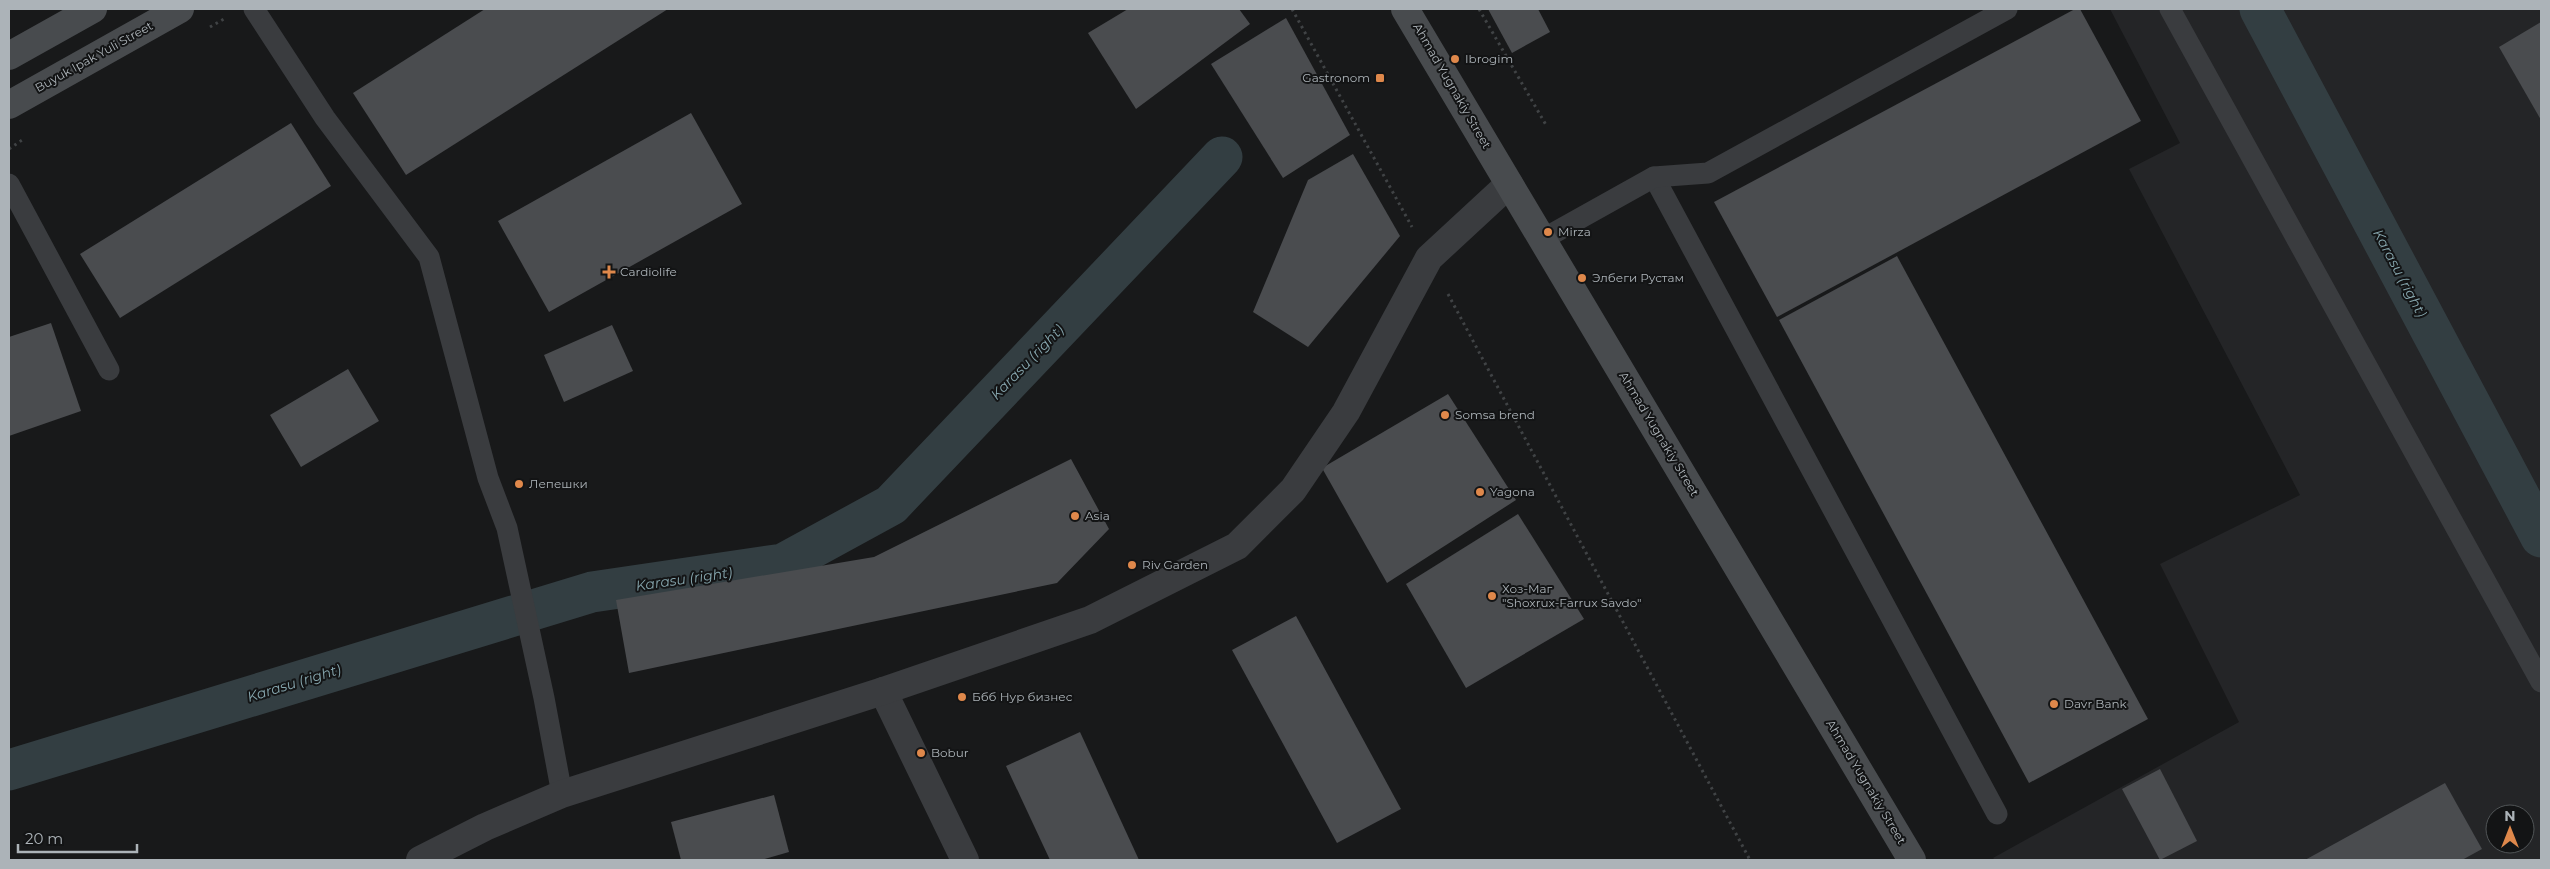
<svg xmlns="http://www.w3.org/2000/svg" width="2550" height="869" viewBox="0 0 2550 869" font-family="Montserrat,sans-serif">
<rect width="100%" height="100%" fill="#18191a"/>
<path fill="#242527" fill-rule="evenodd" d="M 2110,9 L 2541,9 L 2541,860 L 1995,860 L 1993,858 L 2239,722 L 2160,564 L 2300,495 L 2129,169 L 2180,143 ZM 2495,814 L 2525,814 L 2525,844 L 2495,844 Z"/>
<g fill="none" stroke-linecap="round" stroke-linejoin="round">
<g stroke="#333e42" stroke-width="41">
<path d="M 2260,9 L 2541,537"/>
<path d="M 9,770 L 592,592 L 783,564 L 891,505 L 1222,157"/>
</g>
</g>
<g fill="#4a4c4f">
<path d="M 485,9 L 668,9 L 406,175 L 353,93 Z"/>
<path d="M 1128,9 L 1239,9 L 1250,24 L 1136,109 L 1088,33 Z"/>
<path d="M 1488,9 L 1538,9 L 1550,32 L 1512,53 Z"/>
<path d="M 2075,9 L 2080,9 L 2141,121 L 1777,317 L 1714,202 Z"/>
<path d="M 1286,18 L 1350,135 L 1283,178 L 1211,64 Z"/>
<path d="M 2541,22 L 2541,120 L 2499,47 Z"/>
<path d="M 691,113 L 742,204 L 549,312 L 498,221 Z"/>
<path d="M 291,123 L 331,186 L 120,318 L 80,254 Z"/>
<path d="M 1353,154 L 1400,236 L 1308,347 L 1253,312 L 1308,180 Z"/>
<path d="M 1897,256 L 2148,719 L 2029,783 L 1779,320 Z"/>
<path d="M 51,323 L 81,411 L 9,436 L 9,337 Z"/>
<path d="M 612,325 L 633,371 L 564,402 L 544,355 Z"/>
<path d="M 348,369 L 379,421 L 301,467 L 270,415 Z"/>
<path d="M 1448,394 L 1516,500 L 1387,583 L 1322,468 Z"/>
<path d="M 1071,459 L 1109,529 L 1057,583 L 629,673 L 616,600 L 874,557 Z"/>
<path d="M 1518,514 L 1584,619 L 1466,688 L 1406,584 Z"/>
<path d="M 1296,616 L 1401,809 L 1337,843 L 1232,650 Z"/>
<path d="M 1080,732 L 1139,860 L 1050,860 L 1006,766 Z"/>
<path d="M 2160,769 L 2197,841 L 2160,860 L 2122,789 Z"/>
<path d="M 2445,783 L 2482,849 L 2462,860 L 2305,860 Z"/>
<path d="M 774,795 L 789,852 L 761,860 L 681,860 L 671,822 Z"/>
</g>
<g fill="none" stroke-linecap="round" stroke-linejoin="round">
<g stroke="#404345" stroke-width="3" stroke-dasharray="2.5 4" stroke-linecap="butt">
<path d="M 1292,9 L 1412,227"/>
<path d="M 1479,9 L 1546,125"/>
<path d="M 210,27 L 224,19"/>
<path d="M 9,149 L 25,138"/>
<path d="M 1448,294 L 1750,860"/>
</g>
<g stroke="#3a3c3f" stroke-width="21">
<path d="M 254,9 L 325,118 L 429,257 L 488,478 L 507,528 L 544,698 L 562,794"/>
<path d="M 2170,9 L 2541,682"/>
<path d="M 1654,177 L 1997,814"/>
<path d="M 9,184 L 109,370"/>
<path d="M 1543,239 L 1654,177 L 1708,173 L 2007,9"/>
</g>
<g stroke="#3a3c3f" stroke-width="28">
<path d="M 883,691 L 965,860"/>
<path d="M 420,860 L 485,827 L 562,794 L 883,691 L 1090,620 L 1237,546 L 1293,490 L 1346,412 L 1429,258 L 1509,184"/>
</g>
<g stroke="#484b4e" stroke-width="28">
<path d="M 1405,9 L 1912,860"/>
<path d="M 9,56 L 93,9"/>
<path d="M 9,105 L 180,9"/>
</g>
</g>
<g fill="#df884b" stroke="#131415" stroke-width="2">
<circle cx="1455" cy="59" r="5"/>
<rect x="1375" y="73" width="10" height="10" rx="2.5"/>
<circle cx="1548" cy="232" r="5"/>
<path d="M606.5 264.5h5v5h5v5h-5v5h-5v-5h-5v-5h5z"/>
<circle cx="1582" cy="278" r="5"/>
<circle cx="1445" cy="415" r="5"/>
<circle cx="519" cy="484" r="5"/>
<circle cx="1480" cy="492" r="5"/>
<circle cx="1075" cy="516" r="5"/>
<circle cx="1132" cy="565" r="5"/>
<circle cx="1492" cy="596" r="5"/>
<circle cx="962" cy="697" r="5"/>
<circle cx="2054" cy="704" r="5"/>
<circle cx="921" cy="753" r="5"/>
</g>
<g text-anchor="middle" stroke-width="4" stroke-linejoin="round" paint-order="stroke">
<g font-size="12" fill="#acb3b8" stroke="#131415">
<text transform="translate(94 57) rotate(-29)" y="4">Buyuk Ipak Yuli Street</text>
<text transform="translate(1452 86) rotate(60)" y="4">Ahmad Yugnakiy Street</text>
<text transform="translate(1659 434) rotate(59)" y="4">Ahmad Yugnakiy Street</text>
<text transform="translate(1866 782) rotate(59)" y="4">Ahmad Yugnakiy Street</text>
</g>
<g font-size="12" fill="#acb3b8" stroke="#131415" text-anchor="start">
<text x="1465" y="63">Ibrogim</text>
<text x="1370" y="82" text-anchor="end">Gastronom</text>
<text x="1558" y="236">Mirza</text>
<text x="620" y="276">Cardiolife</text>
<text x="1592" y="282">Элбеги Рустам</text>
<text x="1455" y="419">Somsa brend</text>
<text x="529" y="488">Лепешки</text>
<text x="1490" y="496">Yagona</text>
<text x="1085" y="520">Asia</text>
<text x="1142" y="569">Riv Garden</text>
<text x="1502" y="593">Хоз-Маг<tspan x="1502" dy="14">"Shoxrux-Farrux Savdo"</tspan></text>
<text x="972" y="701">Ббб Нур бизнес</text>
<text x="2064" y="708">Davr Bank</text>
<text x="931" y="757">Bobur</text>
</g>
<g font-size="14" font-style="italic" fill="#87a7af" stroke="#131415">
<text transform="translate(2400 273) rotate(62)" y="5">Karasu (right)</text>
<text transform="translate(1027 362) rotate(-46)" y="5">Karasu (right)</text>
<text transform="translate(684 579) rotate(-8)" y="5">Karasu (right)</text>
<text transform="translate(294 683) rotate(-17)" y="5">Karasu (right)</text>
</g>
</g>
<rect width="2550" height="869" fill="none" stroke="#acb3b8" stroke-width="20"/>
<g transform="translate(2510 829)"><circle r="24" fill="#131415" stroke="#505456"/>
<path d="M0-4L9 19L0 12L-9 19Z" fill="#df884b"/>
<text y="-8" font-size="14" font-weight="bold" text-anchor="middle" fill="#acb3b8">N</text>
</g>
<path d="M18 844v8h119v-8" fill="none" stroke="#acb3b8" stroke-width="2.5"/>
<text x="25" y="844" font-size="15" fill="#acb3b8" stroke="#131415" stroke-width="4" paint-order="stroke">20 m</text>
</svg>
